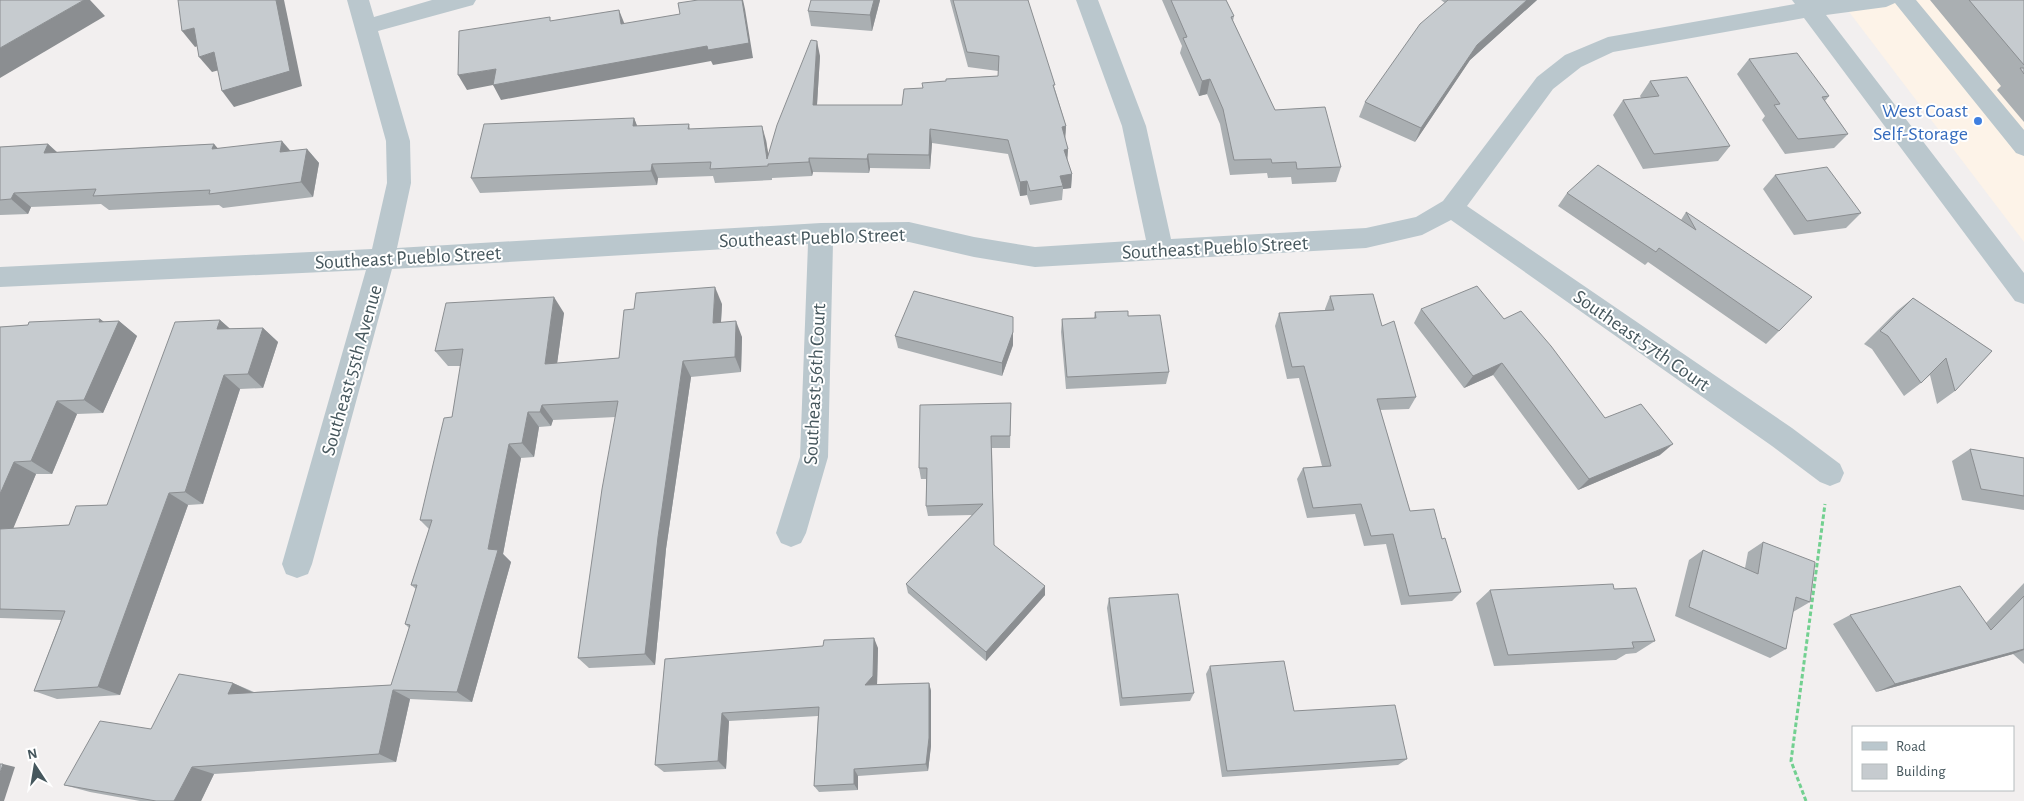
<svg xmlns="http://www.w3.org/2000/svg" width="2024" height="801" viewBox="0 0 2024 801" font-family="'Alegreya Sans',sans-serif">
<rect width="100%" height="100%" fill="#f2efef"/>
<path fill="#fdf3e8" d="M 1840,0 L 2024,0 L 2024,242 Z"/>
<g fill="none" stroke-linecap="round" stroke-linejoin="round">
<path stroke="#72d090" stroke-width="3" stroke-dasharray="4.5 2.5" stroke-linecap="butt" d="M 1806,801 L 1791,761 L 1825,504"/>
<path fill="#bac7cd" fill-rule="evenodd" d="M 347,0 L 369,0 L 374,17 L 432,0 L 476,0 L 473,5 L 378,31 L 410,141 L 411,183 L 397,248 L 821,223 L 909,222 L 974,237 L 1035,247 L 1146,240 L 1122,126 L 1076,0 L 1098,0 L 1146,126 L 1171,239 L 1366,228 L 1416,217 L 1443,201 L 1537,77 L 1565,55 L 1608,37 L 1795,4 L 1792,0 L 1916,0 L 2024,130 L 2024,156 L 2016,153 L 1895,3 L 1886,7 L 1826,15 L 2024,273 L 2024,304 L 2015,301 L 1804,18 L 1613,52 L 1581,67 L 1553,89 L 1467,206 L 1792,428 L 1840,464 L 1844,473 L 1840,482 L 1830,486 L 1820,482 L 1772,446 L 1451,220 L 1422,235 L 1366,248 L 1035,267 L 974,257 L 909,242 L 833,243 L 828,457 L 806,533 L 801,543 L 791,547 L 781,543 L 776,533 L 800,457 L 808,244 L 392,269 L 312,564 L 308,574 L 297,578 L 286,574 L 282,564 L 366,270 L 0,287 L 0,267 L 372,249 L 387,183 L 386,141 Z"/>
</g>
<g fill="#aaafb2">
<path d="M 880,0 L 872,31 L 811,26 L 808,11 Z"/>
<path d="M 950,0 L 1028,0 L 1066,126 L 1065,139 L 1068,149 L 1067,161 L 1072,174 L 1071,188 L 1063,189 L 1062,200 L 1030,205 L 1027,195 L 1020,196 L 1008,154 L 932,143 L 930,169 L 870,168 L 869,173 L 813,172 L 812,176 L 772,178 L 772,180 L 715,183 L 713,176 L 658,178 L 657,185 L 480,193 L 471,178 L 634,118 L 637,126 L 689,124 L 690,129 L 766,140 L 768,155 L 820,56 L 817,105 L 902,105 L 923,88 L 946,81 L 946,79 L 998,76 L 998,71 L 968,67 Z"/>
<path d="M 1162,0 L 1226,0 L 1234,16 L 1233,21 L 1275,110 L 1341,167 L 1336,182 L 1292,184 L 1291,177 L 1268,178 L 1267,173 L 1230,175 L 1220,124 L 1207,94 L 1199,96 L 1180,53 L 1182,46 Z"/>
<path d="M 1441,0 L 1537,0 L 1470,60 L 1415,142 L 1359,117 L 1365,102 L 1445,3 Z"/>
<path d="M 1930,0 L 2024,0 L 2024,122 L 1997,90 L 2001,86 Z"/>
<path d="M 1749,59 L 1829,96 L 1825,101 L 1848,134 L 1834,148 L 1785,154 L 1762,120 L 1765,116 L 1737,74 Z"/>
<path d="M 1650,81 L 1730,146 L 1718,161 L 1643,169 L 1613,115 L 1623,100 L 1641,98 L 1640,96 Z"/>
<path d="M 48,144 L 57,152 L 214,144 L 217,148 L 291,151 L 307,149 L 319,163 L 313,197 L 223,208 L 219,205 L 109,210 L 101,204 L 31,207 L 28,214 L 0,215 L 0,147 Z"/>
<path d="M 1775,175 L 1861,213 L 1846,228 L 1794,235 L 1763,189 Z"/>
<path d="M 1567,193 L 1681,220 L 1686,212 L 1779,331 L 1766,344 L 1648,262 L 1645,265 L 1558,206 Z"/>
<path d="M 1330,296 L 1382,326 L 1416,397 L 1409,409 L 1380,410 L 1410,511 L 1442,539 L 1461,592 L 1452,601 L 1401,605 L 1386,544 L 1364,546 L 1355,514 L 1307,518 L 1297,479 L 1303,468 L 1322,466 L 1299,378 L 1287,379 L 1275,326 L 1279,313 L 1325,310 L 1325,309 Z"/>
<path d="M 1913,298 L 1992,351 L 1955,391 L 1937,404 L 1930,375 L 1921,383 L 1904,396 L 1872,349 L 1864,344 L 1897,311 Z"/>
<path d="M 722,304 L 721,322 L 742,337 L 741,372 L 691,377 L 666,549 L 655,665 L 589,668 L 578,658 L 616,417 L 553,420 L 551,426 L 539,427 L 534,457 L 521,458 L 503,554 L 511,562 L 472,702 L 410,699 L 396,762 L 214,774 L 201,801 L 140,801 L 90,792 L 64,785 L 151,729 L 233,683 L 254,692 L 391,685 L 409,628 L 405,624 L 416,589 L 411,585 L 429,529 L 420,520 L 452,417 L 461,366 L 448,366 L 435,351 L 564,313 L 557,363 L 619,358 Z"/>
<path d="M 1421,309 L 1504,319 L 1605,418 L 1660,455 L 1578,490 L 1493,375 L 1464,388 L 1414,323 Z"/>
<path d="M 1095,312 L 1128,316 L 1169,372 L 1166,384 L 1066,389 L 1061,332 L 1062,319 L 1094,318 Z"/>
<path d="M 100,319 L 104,322 L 119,321 L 137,336 L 103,413 L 77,414 L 52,474 L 36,474 L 13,528 L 69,525 L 107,505 L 220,320 L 230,329 L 263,328 L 278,342 L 263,388 L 240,389 L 203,504 L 188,505 L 120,695 L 57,699 L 34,691 L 61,620 L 0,618 L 0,327 L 28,325 Z"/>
<path d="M 895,336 L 1013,345 L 1002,376 L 898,348 Z"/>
<path d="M 1011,403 L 1010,448 L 992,448 L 994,545 L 1045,595 L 986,661 L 908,593 L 906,584 L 972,515 L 928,516 L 926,506 L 926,479 L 921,479 L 919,468 Z"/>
<path d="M 1970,449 L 2024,458 L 2024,510 L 1962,500 L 1952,461 Z"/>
<path d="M 1763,542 L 1810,602 L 1793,612 L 1786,649 L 1770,658 L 1675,616 L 1689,560 L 1703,550 L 1745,568 L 1748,552 Z"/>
<path d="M 2024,583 L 2024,664 L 2013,654 L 1876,692 L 1833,624 L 1850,615 L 1986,623 Z"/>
<path d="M 1614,589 L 1655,641 L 1636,653 L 1626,654 L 1616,660 L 1494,666 L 1476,603 L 1490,590 Z"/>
<path d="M 1109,598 L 1194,693 L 1190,701 L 1120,706 L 1107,608 Z"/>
<path d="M 878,648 L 877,684 L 929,683 L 931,691 L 931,746 L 928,771 L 858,776 L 858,790 L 819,792 L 814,786 L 818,716 L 729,721 L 726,769 L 664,772 L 655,765 L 665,659 Z"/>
<path d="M 1210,666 L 1294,711 L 1407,759 L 1398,765 L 1222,777 L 1206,674 Z"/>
</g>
<g fill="#8b8e91">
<path d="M 84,0 L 90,0 L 105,16 L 0,78 L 0,48 Z"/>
<path d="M 276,0 L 284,0 L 302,86 L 234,107 L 222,91 Z"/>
<path d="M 742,0 L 743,0 L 745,9 L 753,58 L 713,65 L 711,61 L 501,100 L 493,85 L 467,90 L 458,75 L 496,69 Z"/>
<path d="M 874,0 L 880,0 L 872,31 L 870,15 Z"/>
<path d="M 1527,0 L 1537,0 L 1470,60 L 1415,142 L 1421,128 L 1477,45 Z"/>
<path d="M 619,10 L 625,25 L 621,24 Z"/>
<path d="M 194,28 L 206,43 L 195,47 L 182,31 Z"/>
<path d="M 817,41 L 820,56 L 816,120 L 813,105 Z"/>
<path d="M 214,52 L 227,68 L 212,72 L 199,57 Z"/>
<path d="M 1210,79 L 1207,94 L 1199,96 L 1202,81 Z"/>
<path d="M 634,118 L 640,133 L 633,126 Z"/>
<path d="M 762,126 L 766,140 L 770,164 L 767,159 Z"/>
<path d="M 1066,126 L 1065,141 L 1062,127 Z"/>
<path d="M 930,129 L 932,143 L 930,169 L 929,155 Z"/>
<path d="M 282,141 L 294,155 L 280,152 Z"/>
<path d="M 48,144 L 64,159 L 44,153 Z"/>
<path d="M 214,144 L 227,159 L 212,149 Z"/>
<path d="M 307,149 L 319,163 L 313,197 L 301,182 Z"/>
<path d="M 1068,149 L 1067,163 L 1064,150 Z"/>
<path d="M 868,154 L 870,168 L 869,173 L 867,159 Z"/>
<path d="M 809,158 L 813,172 L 812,176 L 809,162 Z"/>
<path d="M 652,164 L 658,178 L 657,185 L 651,171 Z"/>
<path d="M 1072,174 L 1071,188 L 1063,189 L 1063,186 L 1060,176 Z"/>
<path d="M 1027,181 L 1027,195 L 1020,196 L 1020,182 Z"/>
<path d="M 14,193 L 31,207 L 28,214 L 11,199 Z"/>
<path d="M 715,287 L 722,304 L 720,339 L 713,323 Z"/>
<path d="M 554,297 L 564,313 L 555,379 L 545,364 Z"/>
<path d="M 1013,317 L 1013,345 L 1002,376 L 1002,363 Z"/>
<path d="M 100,319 L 115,330 L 119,321 L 137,336 L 103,413 L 84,400 L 99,322 Z"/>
<path d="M 220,320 L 236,334 L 217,329 Z"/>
<path d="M 736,321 L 742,337 L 741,372 L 735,357 Z"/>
<path d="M 263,328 L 278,342 L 263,388 L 248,374 Z"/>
<path d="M 683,361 L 691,377 L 666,549 L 655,665 L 645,654 L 658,537 Z"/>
<path d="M 1502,363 L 1493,375 L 1464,388 L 1473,376 Z"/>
<path d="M 224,375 L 240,389 L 203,504 L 185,492 Z"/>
<path d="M 57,401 L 77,414 L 52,474 L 31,461 Z"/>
<path d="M 542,405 L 553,420 L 551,426 L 540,412 Z"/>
<path d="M 528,412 L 539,427 L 534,457 L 522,443 Z"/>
<path d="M 509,444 L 521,458 L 503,554 L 511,562 L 472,702 L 457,692 L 488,549 Z"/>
<path d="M 1673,444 L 1660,455 L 1578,490 L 1589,479 Z"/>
<path d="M 14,462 L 36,474 L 8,541 L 0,538 L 0,494 Z"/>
<path d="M 169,493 L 188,505 L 120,695 L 98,687 Z"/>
<path d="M 1045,586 L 1045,595 L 986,661 L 986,652 Z"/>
<path d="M 874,638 L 878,648 L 877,686 L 865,685 Z"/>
<path d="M 2024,649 L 2024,650 L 2013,654 L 1876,692 L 1895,684 Z"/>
<path d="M 233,683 L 254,693 L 228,694 Z"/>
<path d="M 929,683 L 931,691 L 931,746 L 928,771 L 926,764 Z"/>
<path d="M 393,690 L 410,699 L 396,762 L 379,754 Z"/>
<path d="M 722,713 L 729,721 L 726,769 L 718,761 Z"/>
<path d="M 3,764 L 15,767 L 4,801 L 0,801 L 0,773 Z"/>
<path d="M 192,767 L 214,774 L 201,801 L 174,801 Z"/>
<path d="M 854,769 L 858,776 L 858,790 L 854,784 Z"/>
</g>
<g fill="#c6cbcf" stroke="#8b8e91">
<path d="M 0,0 L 84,0 L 0,48 Z"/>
<path d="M 178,0 L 276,0 L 290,71 L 222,91 L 214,52 L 199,57 L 194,28 L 182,31 Z"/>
<path d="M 698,0 L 742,0 L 749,43 L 708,50 L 707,46 L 493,85 L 496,69 L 458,75 L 459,31 L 550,17 L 550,21 L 619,10 L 621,24 L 680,14 L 678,3 Z"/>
<path d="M 811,0 L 874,0 L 870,15 L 808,11 Z"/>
<path d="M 953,0 L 1028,0 L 1055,85 L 1053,85 L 1066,126 L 1062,127 L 1068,149 L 1064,150 L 1072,174 L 1060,176 L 1063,186 L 1030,191 L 1027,181 L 1020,182 L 1008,140 L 930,129 L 929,155 L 868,154 L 867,159 L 809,158 L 809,162 L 768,164 L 768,166 L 710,169 L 711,162 L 652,164 L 651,171 L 471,178 L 484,124 L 634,118 L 633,126 L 689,124 L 688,129 L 762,126 L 767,159 L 777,125 L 811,40 L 817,41 L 813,105 L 902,105 L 904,89 L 923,88 L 922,83 L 946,81 L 946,79 L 998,76 L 999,56 L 967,52 Z"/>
<path d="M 1171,0 L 1226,0 L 1234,16 L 1231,17 L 1275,110 L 1325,107 L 1341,167 L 1297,169 L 1296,162 L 1272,163 L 1271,159 L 1234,160 L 1223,109 L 1210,79 L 1202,81 L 1183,38 L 1187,37 Z"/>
<path d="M 1448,0 L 1527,0 L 1477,45 L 1421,128 L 1365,102 L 1420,24 Z"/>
<path d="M 1969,0 L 2024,0 L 2024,65 Z"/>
<path d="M 1797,53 L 1829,96 L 1822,97 L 1848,134 L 1798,139 L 1774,105 L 1780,104 L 1749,59 Z"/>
<path d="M 2020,68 L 2024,68 L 2024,74 Z"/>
<path d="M 1687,77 L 1730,146 L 1654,154 L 1623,100 L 1659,96 L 1650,81 Z"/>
<path d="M 282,141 L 280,152 L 307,149 L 301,182 L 209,194 L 210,190 L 93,196 L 96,189 L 14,193 L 11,199 L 0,200 L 0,147 L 48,144 L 44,153 L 214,144 L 212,149 Z"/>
<path d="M 1598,165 L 1696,230 L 1686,212 L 1812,297 L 1779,331 L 1659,248 L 1656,252 L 1567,193 Z"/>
<path d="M 1827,167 L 1861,213 L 1807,221 L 1775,175 Z"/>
<path d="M 1477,286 L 1504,319 L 1521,311 L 1551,346 L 1605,418 L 1641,404 L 1673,444 L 1589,479 L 1502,363 L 1473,376 L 1421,309 Z"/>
<path d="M 715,287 L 713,323 L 736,321 L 735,357 L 683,361 L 658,537 L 645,654 L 578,658 L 602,489 L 618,401 L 542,405 L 540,412 L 528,412 L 522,443 L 509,444 L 488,549 L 498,550 L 457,692 L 393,690 L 379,754 L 192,767 L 174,801 L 156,801 L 64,785 L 100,721 L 151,729 L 179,674 L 233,683 L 228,694 L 391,685 L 410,625 L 405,624 L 417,585 L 411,585 L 432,520 L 420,520 L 444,418 L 452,417 L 463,349 L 435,351 L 446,303 L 554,297 L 545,364 L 619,358 L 624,310 L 634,309 L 636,293 Z"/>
<path d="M 914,291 L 1013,317 L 1013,332 L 1002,363 L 895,336 Z"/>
<path d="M 1373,294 L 1382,326 L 1394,321 L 1416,397 L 1377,399 L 1410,511 L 1434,509 L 1442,539 L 1445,538 L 1461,592 L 1409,596 L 1393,534 L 1371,536 L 1361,504 L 1313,508 L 1303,468 L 1331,466 L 1304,366 L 1292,367 L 1279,313 L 1334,310 L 1330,296 Z"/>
<path d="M 1913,298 L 1992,351 L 1955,391 L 1946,358 L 1921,383 L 1888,336 L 1880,331 Z"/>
<path d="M 1128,311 L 1128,316 L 1160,315 L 1169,372 L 1067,377 L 1062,319 L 1096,318 L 1095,312 Z"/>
<path d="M 100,319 L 99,322 L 119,321 L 84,400 L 57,401 L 31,461 L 14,462 L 0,494 L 0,327 L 28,325 L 29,322 Z"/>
<path d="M 220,320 L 217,329 L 263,328 L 248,374 L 224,375 L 185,492 L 169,493 L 98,687 L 34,691 L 65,611 L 0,609 L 0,529 L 69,525 L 76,506 L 107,505 L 175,322 Z"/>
<path d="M 1011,403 L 1010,436 L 991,436 L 994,545 L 1045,586 L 986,652 L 906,584 L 983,504 L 926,506 L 927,468 L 919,468 L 920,405 Z"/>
<path d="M 1970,449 L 2024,458 L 2024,496 L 1981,489 Z"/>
<path d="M 1763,542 L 1815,562 L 1810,602 L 1796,597 L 1786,649 L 1689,607 L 1703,550 L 1758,574 Z"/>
<path d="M 1613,584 L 1614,589 L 1636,588 L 1655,641 L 1632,642 L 1634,648 L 1508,655 L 1490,590 Z"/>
<path d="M 1960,586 L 1991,630 L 2024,596 L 2024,649 L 1895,684 L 1850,615 Z"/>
<path d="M 1178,594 L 1194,693 L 1122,698 L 1109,598 Z"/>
<path d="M 874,638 L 873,676 L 865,685 L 929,683 L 929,738 L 926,764 L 854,769 L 854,784 L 814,786 L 819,707 L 722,713 L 718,761 L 655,765 L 665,659 L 823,646 L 824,640 Z"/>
<path d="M 1284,661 L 1294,711 L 1395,705 L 1407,759 L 1227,771 L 1210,666 Z"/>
<path d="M 0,764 L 3,764 L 0,773 Z"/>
</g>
<circle fill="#3f7fe0" stroke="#fff" stroke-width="2" cx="1978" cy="121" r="5"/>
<g text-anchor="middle" stroke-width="4" stroke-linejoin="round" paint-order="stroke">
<g font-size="20" fill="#366cbe" stroke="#fff" text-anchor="end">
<text x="1968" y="117">West Coast<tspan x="1968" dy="23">Self-Storage</tspan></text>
</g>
<g font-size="20" fill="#46575d" stroke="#fff">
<text transform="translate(812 237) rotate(-2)" y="7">Southeast Pueblo Street</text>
<text transform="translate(1215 247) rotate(-3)" y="7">Southeast Pueblo Street</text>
<text transform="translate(408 257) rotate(-3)" y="7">Southeast Pueblo Street</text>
<text transform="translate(1642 340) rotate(35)" y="7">Southeast 57th Court</text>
<text transform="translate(351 370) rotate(-74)" y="7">Southeast 55th Avenue</text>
<text transform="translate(814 384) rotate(-87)" y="7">Southeast 56th Court</text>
</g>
</g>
<rect x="1852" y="726" width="162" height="65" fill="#ffffff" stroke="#b5bcbe"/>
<rect x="1862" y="742" width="25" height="8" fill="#bac7cd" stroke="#b5bcbe"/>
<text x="1896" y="751" font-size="15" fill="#46575d">Road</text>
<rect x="1862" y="764" width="25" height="15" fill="#c6cbcf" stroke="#b5bcbe"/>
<text x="1896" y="776" font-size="15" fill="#46575d">Building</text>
<g transform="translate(35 766) rotate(348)" stroke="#ffffff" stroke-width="4" paint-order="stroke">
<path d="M0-4L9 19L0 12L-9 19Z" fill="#46575d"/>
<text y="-8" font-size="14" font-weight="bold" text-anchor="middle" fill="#46575d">N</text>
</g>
</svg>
